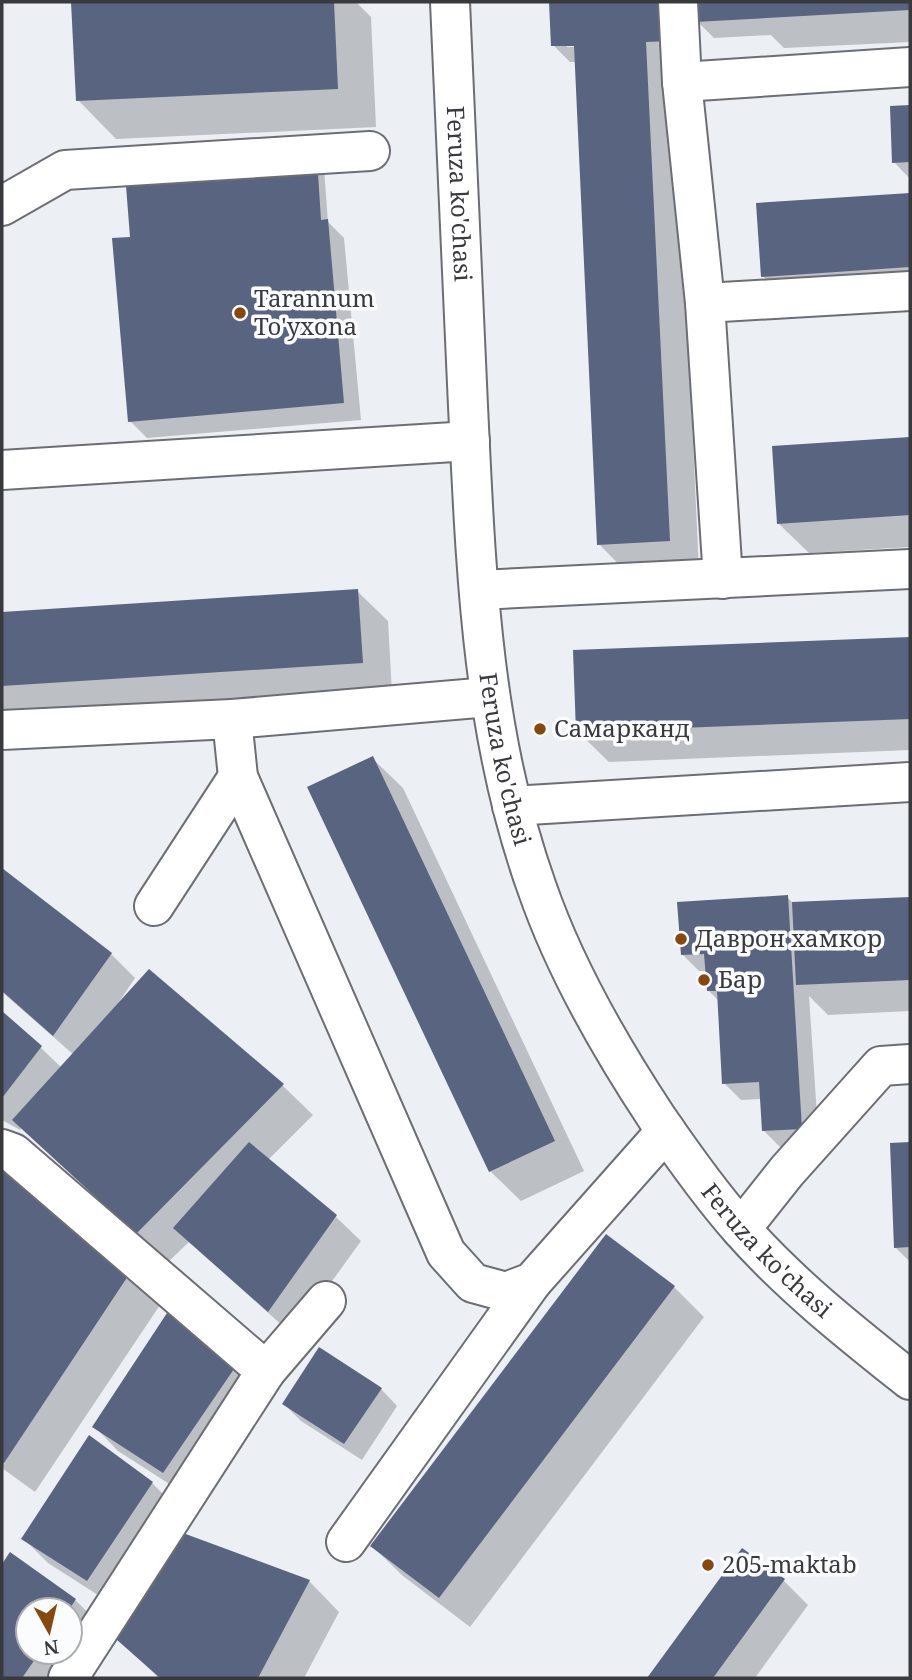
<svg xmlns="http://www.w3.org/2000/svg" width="912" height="1680" viewBox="0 0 912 1680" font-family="'Noto Serif',serif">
<rect width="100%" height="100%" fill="#eceff4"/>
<g fill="#0003" fill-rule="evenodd">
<path d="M 73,2 L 356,2 L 371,17 L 376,127 L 116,139 L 78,100 Z"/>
<path d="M 551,2 L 684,2 L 687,58 L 660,59 L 676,75 L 699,571 L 629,575 L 599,544 L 576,62 L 570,62 L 553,45 ZM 567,44 L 634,45 L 567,47 Z"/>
<path d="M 696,2 L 910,2 L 910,42 L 784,48 L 771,35 L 714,38 L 697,21 Z"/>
<path d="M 910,106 L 910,179 L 894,162 L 891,107 Z"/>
<path d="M 324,168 L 328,222 L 344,238 L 361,420 L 147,438 L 130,421 L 132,238 Z"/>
<path d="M 910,195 L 910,299 L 793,307 L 763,276 L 758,205 Z"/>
<path d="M 910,439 L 910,547 L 809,553 L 778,523 L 774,447 Z"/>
<path d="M 357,591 L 388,621 L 392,693 L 2,718 L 2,614 Z"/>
<path d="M 910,638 L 910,750 L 609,762 L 578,732 L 575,652 Z"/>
<path d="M 372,758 L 403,788 L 584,1171 L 521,1201 L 490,1171 Z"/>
<path d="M 2,870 L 111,954 L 135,978 L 119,1002 L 120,1003 L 282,1085 L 313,1115 L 268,1160 L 336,1217 L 361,1241 L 293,1335 L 189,1242 L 167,1263 L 22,1127 L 20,1130 L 2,1120 L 2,1013 L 40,1047 L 62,1068 L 74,1055 L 2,992 Z"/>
<path d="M 787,897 L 794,904 L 910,898 L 910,1011 L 828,1015 L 809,996 L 819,1145 L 780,1147 L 763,1130 L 761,1099 L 741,1100 L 724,1083 L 719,1001 L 708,990 L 707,971 L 699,971 L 682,954 Z"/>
<path d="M 910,1144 L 910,1262 L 895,1247 L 892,1145 Z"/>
<path d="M 2,1163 L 129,1274 L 160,1305 L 35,1492 L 2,1468 Z"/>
<path d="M 674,1287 L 704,1317 L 470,1627 L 403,1576 L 372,1546 Z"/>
<path d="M 235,1367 L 260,1392 L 188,1496 L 118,1451 L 94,1426 Z"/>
<path d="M 381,1389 L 397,1406 L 362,1460 L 301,1421 L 284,1404 Z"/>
<path d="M 90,1437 L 152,1483 L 177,1508 L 112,1604 L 48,1563 L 23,1538 Z"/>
<path d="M 742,1551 L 784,1581 L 808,1605 L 755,1678 L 649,1678 Z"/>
<path d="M 10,1555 L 75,1600 L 100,1624 L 63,1678 L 2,1678 L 2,1567 ZM 28,1610 L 70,1610 L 70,1652 L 28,1652 Z"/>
<path d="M 309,1581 L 339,1612 L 304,1678 L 159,1678 L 119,1638 Z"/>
</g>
<g fill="#596480">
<path d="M 71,2 L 334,2 L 338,89 L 76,101 Z"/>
<path d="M 549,2 L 669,2 L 671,41 L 646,42 L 670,541 L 597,545 L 574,46 L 551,46 Z"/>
<path d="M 694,2 L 910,2 L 910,10 L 695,22 Z"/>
<path d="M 910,105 L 910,162 L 892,163 L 890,106 Z"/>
<path d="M 317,158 L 321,220 L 328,219 L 344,403 L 128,422 L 112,238 L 130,237 L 125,173 Z"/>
<path d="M 910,193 L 910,267 L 761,277 L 756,203 Z"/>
<path d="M 910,437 L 910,515 L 777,524 L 772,446 Z"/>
<path d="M 358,589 L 363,663 L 2,686 L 2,612 Z"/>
<path d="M 910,637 L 910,719 L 576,732 L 573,650 Z"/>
<path d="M 373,756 L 555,1141 L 489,1172 L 307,787 Z"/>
<path d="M 2,868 L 112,953 L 53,1036 L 2,991 Z"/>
<path d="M 788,895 L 802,1129 L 762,1131 L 759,1082 L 722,1084 L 717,991 L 707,991 L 704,954 L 681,955 L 677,902 Z"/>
<path d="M 910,897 L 910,980 L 796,985 L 792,902 Z"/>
<path d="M 149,969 L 284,1084 L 136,1234 L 12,1120 Z"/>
<path d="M 2,1011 L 42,1046 L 2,1098 Z"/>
<path d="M 249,1142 L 337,1215 L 268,1312 L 173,1228 Z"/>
<path d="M 910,1142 L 910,1247 L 894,1248 L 890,1143 Z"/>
<path d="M 2,1160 L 130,1273 L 4,1463 L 2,1462 Z"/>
<path d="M 606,1234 L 675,1286 L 439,1598 L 370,1546 Z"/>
<path d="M 167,1313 L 236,1366 L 163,1473 L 92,1427 Z"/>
<path d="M 319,1347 L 382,1388 L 344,1444 L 282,1404 Z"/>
<path d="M 89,1435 L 153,1482 L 87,1581 L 21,1539 Z"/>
<path d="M 183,1533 L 310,1580 L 258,1678 L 160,1678 L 116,1639 Z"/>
<path d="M 742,1548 L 785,1579 L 713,1678 L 647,1678 Z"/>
<path d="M 10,1552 L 76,1599 L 69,1610 L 28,1610 L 28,1652 L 40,1652 L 22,1678 L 2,1678 L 2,1564 Z"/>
</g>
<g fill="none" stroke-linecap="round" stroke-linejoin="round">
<g stroke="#6c6e73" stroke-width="42">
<g id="minor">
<path id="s1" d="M 450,2 C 456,137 462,271 468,406 C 476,570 481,732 537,888 C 565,969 610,1047 657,1118 C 683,1156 709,1193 740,1228 C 790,1285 851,1333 910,1380"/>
<path d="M 678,2 L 682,82 L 705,303 L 723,579"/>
<path d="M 682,82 L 910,67"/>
<path d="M 2,206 L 65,170 L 370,151"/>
<path d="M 705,303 L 910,291"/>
<path d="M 2,470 L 470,441"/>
<path d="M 479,590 L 910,569"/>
<path d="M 232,719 L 238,777 L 446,1253 L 473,1283 L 506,1292 L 532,1282 L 666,1131"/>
<path d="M 2,730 L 232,719 L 489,697"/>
<path d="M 512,806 L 910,782"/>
<path d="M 154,906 L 238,777"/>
<path d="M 2,1149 L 13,1153 L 266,1371"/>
<path d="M 741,1229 L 787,1171 L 881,1066 L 910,1064"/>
<path d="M 346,1542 L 532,1282"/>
<path d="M 68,1678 L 266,1371 L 326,1301"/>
</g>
</g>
<use href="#minor" stroke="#fff" stroke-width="38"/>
</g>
<g fill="#87490b" stroke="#fbfcfe" stroke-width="2.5">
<circle cx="240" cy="313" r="7"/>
<circle cx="540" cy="729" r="7"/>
<circle cx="681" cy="939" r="7"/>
<circle cx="704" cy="980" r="7"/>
<circle cx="708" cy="1565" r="7"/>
</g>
<g text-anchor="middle" stroke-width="7" stroke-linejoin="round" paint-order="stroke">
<g font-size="24" fill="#393a3d" stroke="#fbfcfe">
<text dy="8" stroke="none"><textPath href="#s1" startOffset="192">Feruza ko'chasi</textPath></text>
<text dy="8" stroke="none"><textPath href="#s1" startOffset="760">Feruza ko'chasi</textPath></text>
<text dy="8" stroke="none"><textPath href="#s1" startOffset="1326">Feruza ko'chasi</textPath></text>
</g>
<g font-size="24" fill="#393a3d" stroke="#fbfcfe" text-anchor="start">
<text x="254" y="307">Tarannum<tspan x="254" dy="28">To'yxona</tspan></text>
<text x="554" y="737">Самарканд</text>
<text x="695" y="947">Даврон хамкор</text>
<text x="718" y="988">Бар</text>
<text x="722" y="1573">205-maktab</text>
</g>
</g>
<rect width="912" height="1680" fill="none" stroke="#393a3d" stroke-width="7"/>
<g transform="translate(49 1631) rotate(172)"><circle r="33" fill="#fbfcfe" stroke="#adaeb1" stroke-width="2"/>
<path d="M0-5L12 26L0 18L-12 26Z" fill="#87490b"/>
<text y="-10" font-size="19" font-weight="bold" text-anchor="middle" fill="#393a3d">N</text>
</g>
</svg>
